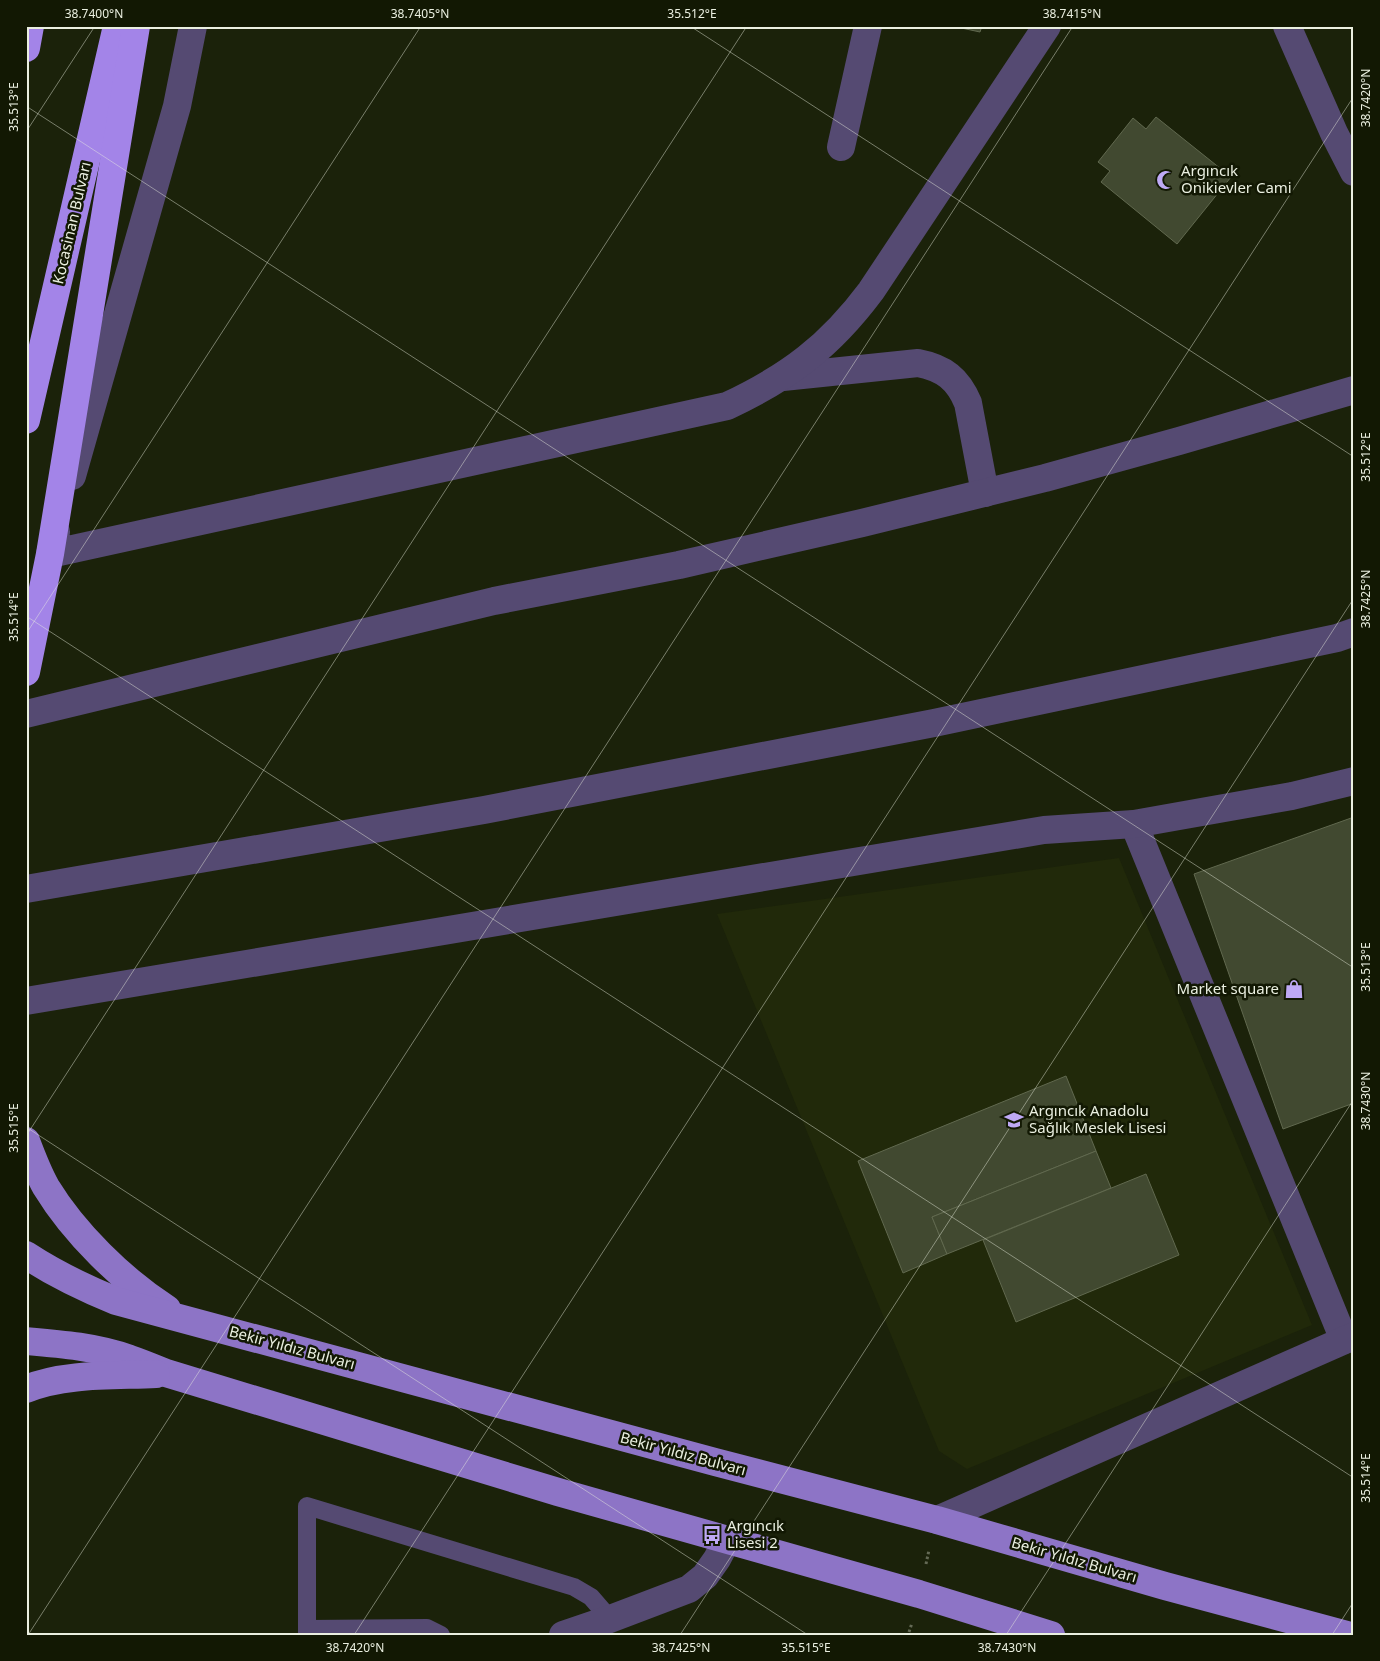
<svg xmlns="http://www.w3.org/2000/svg" width="1380" height="1661" viewBox="0 0 1380 1661" font-family="'Noto Sans',sans-serif">
<rect width="100%" height="100%" fill="#1b220a"/>
<path fill="#21290a" d="M 1119,858 L 1312,1325 L 967,1469 L 939,1451 L 717,914 Z"/>
<g fill="#414930" stroke="#61694f">
<path d="M 952,26 L 982,26 L 980,32 Z"/>
<path d="M 1156,117 L 1231,177 L 1177,244 L 1101,182 L 1110,171 L 1098,162 L 1133,118 L 1146,129 Z"/>
<path d="M 1354,817 L 1354,1103 L 1283,1129 L 1194,874 Z"/>
<path d="M 1066,1076 L 1096,1151 L 932,1217 L 947,1254 L 903,1273 L 858,1161 Z"/>
<path d="M 1096,1151 L 1111,1188 L 947,1254 L 932,1217 Z"/>
<path d="M 1146,1174 L 1179,1255 L 1016,1322 L 983,1240 Z"/>
</g>
<g fill="none" stroke-linecap="round" stroke-linejoin="round">
<g stroke="#646a55" stroke-width="3" stroke-dasharray="2.5 2.5" stroke-linecap="butt">
<path d="M 926,1564 L 929,1550"/>
<path d="M 909,1632 L 912,1623"/>
</g>
<g stroke="#554a72" stroke-width="18">
<path d="M 307,1629 L 427,1628 L 441,1635"/>
<path d="M 307,1635 L 307,1506 L 574,1587 L 591,1597 L 610,1619"/>
</g>
<g stroke="#554a72" stroke-width="28">
<path d="M 1287,26 L 1334,133 L 1354,172"/>
<path d="M 841,147 L 868,26"/>
<path d="M 783,377 L 918,363 C 944,368 958,379 968,403 L 985,493"/>
<path d="M 72,476 L 177,106 L 193,26"/>
<path d="M 56,532 L 50,554 L 727,406 C 789,377 830,346 871,291 L 1047,26"/>
<path d="M 26,714 L 494,601 L 679,565 L 862,523 L 1045,478 L 1179,441 L 1354,390"/>
<path d="M 1134,824 L 1344,1340"/>
<path d="M 26,889 L 484,810 L 934,723 L 1337,638 L 1354,632"/>
<path d="M 26,1001 L 1044,830 L 1134,824 L 1292,796 L 1354,781"/>
<path d="M 937,1520 L 1354,1336"/>
<path d="M 563,1635 L 610,1619 L 689,1589 L 705,1576 L 717,1559 L 727,1540"/>
</g>
<g stroke="#8d74c6" stroke-width="28">
<path d="M 26,1141 C 32,1157 38,1173 46,1187 C 74,1233 122,1280 167,1309"/>
<path d="M 26,1255 C 55,1274 84,1288 116,1301 L 715,1462 L 937,1520 L 1165,1586 L 1347,1635"/>
<path d="M 26,1341 C 61,1344 97,1347 130,1359 C 142,1363 154,1368 166,1373 L 558,1492 L 919,1594 L 1051,1635"/>
<path d="M 26,1389 C 65,1373 115,1376 156,1374"/>
</g>
<g stroke="#a384e8" stroke-width="28">
<path d="M 26,48 L 30,26"/>
<path d="M 26,420 L 117,26"/>
<path d="M 26,672 L 50,554 L 136,26"/>
</g>
</g>
<path fill="none" stroke="#eaefe0" stroke-width="1" stroke-opacity="0.45" d="M 690,26 L 1354,457M 26,106 L 1354,968M 26,132 L 95,26M 26,616 L 1354,1478M 26,634 L 421,26M 26,1127 L 808,1635M 26,1136 L 747,26M 28,1635 L 1073,26M 354,1635 L 1354,96M 680,1635 L 1354,598M 1006,1635 L 1354,1099M 1332,1635 L 1354,1601"/>
<defs>
<g id="mosque-bare" transform="scale(1.5)"><path d="M3.5-4.9A6 6 0 1 0 3.5 4.9A5 5 0 1 1 3.5-4.9Z" fill="#bea9f5" stroke="#121803" stroke-width="2.5" paint-order="stroke"/></g>
<g id="shop-bare" transform="scale(1.5)"><path d="M-5-2.5h2.3a2.7 3.5 0 0 1 5.4 0H5L5.5 6h-11ZM-1.5-2.5h3a1.5 2.3 0 0 0-3 0Z" fill="#bea9f5" stroke="#121803" stroke-width="2.5" paint-order="stroke"/></g>
<g id="school-bare" transform="scale(1.5)"><path d="M0-5L7-2L0 1L-7-2ZM-4 1L0 2.5L4 1V4Q0 6-4 4Z" fill="#bea9f5" stroke="#121803" stroke-width="2.5" paint-order="stroke"/></g>
<g id="bus-bare" transform="scale(1.5)"><path d="M-5-6H5V4H4V6H2V4H-2V6H-4V4H-5ZM-3.5-4V0h7V-4ZM-3.5 1.2v1.5H-2V1.2ZM2 1.2v1.5H3.5V1.2Z" fill="#bea9f5" stroke="#121803" stroke-width="2.5" paint-order="stroke"/></g>
</defs>
<g fill-rule="evenodd">
<use href="#mosque-bare" x="1166" y="180"/>
<use href="#shop-bare" x="1294" y="989"/>
<use href="#school-bare" x="1014" y="1120"/>
<use href="#bus-bare" x="712" y="1535"/>
</g>
<g text-anchor="middle" stroke-width="5" stroke-linejoin="round" paint-order="stroke">
<g font-size="15" fill="#eaefe0" stroke="#121803" text-anchor="start">
<text x="1181" y="176">Argıncık<tspan x="1181" dy="17">Onikievler Cami</tspan></text>
<text x="1279" y="994" text-anchor="end">Market square</text>
<text x="1029" y="1116">Argıncık Anadolu<tspan x="1029" dy="17">Sağlık Meslek Lisesi</tspan></text>
<text x="727" y="1531">Argıncık<tspan x="727" dy="17">Lisesi 2</tspan></text>
</g>
<g font-size="15" fill="#eaefe0" stroke="#121803">
<text transform="translate(72 223) rotate(-77)" y="5">Kocasinan Bulvarı</text>
<text transform="translate(292 1348) rotate(15)" y="5">Bekir Yıldız Bulvarı</text>
<text transform="translate(683 1454) rotate(15)" y="5">Bekir Yıldız Bulvarı</text>
<text transform="translate(1074 1560) rotate(16)" y="5">Bekir Yıldız Bulvarı</text>
</g>
</g>
<rect width="1380" height="1661" fill="none" stroke="#121803" stroke-width="55"/>
<rect x="28" y="28" width="1324" height="1606" fill="none" stroke="#eaefe0" stroke-width="2"/>
<g font-size="12" text-anchor="middle" fill="#eaefe0">
<text x="94" y="18">38.7400°N</text>
<text x="420" y="18">38.7405°N</text>
<text x="692" y="18">35.512°E</text>
<text x="1072" y="18">38.7415°N</text>
<text transform="translate(1366 98) rotate(-90)" y="4">38.7420°N</text>
<text transform="translate(14 107) rotate(-90)" y="4">35.513°E</text>
<text transform="translate(1366 457) rotate(-90)" y="4">35.512°E</text>
<text transform="translate(1366 599) rotate(-90)" y="4">38.7425°N</text>
<text transform="translate(14 617) rotate(-90)" y="4">35.514°E</text>
<text transform="translate(1366 967) rotate(-90)" y="4">35.513°E</text>
<text transform="translate(1366 1101) rotate(-90)" y="4">38.7430°N</text>
<text transform="translate(14 1128) rotate(-90)" y="4">35.515°E</text>
<text transform="translate(1366 1478) rotate(-90)" y="4">35.514°E</text>
<text x="355" y="1652">38.7420°N</text>
<text x="681" y="1652">38.7425°N</text>
<text x="806" y="1652">35.515°E</text>
<text x="1007" y="1652">38.7430°N</text>
</g>
</svg>
